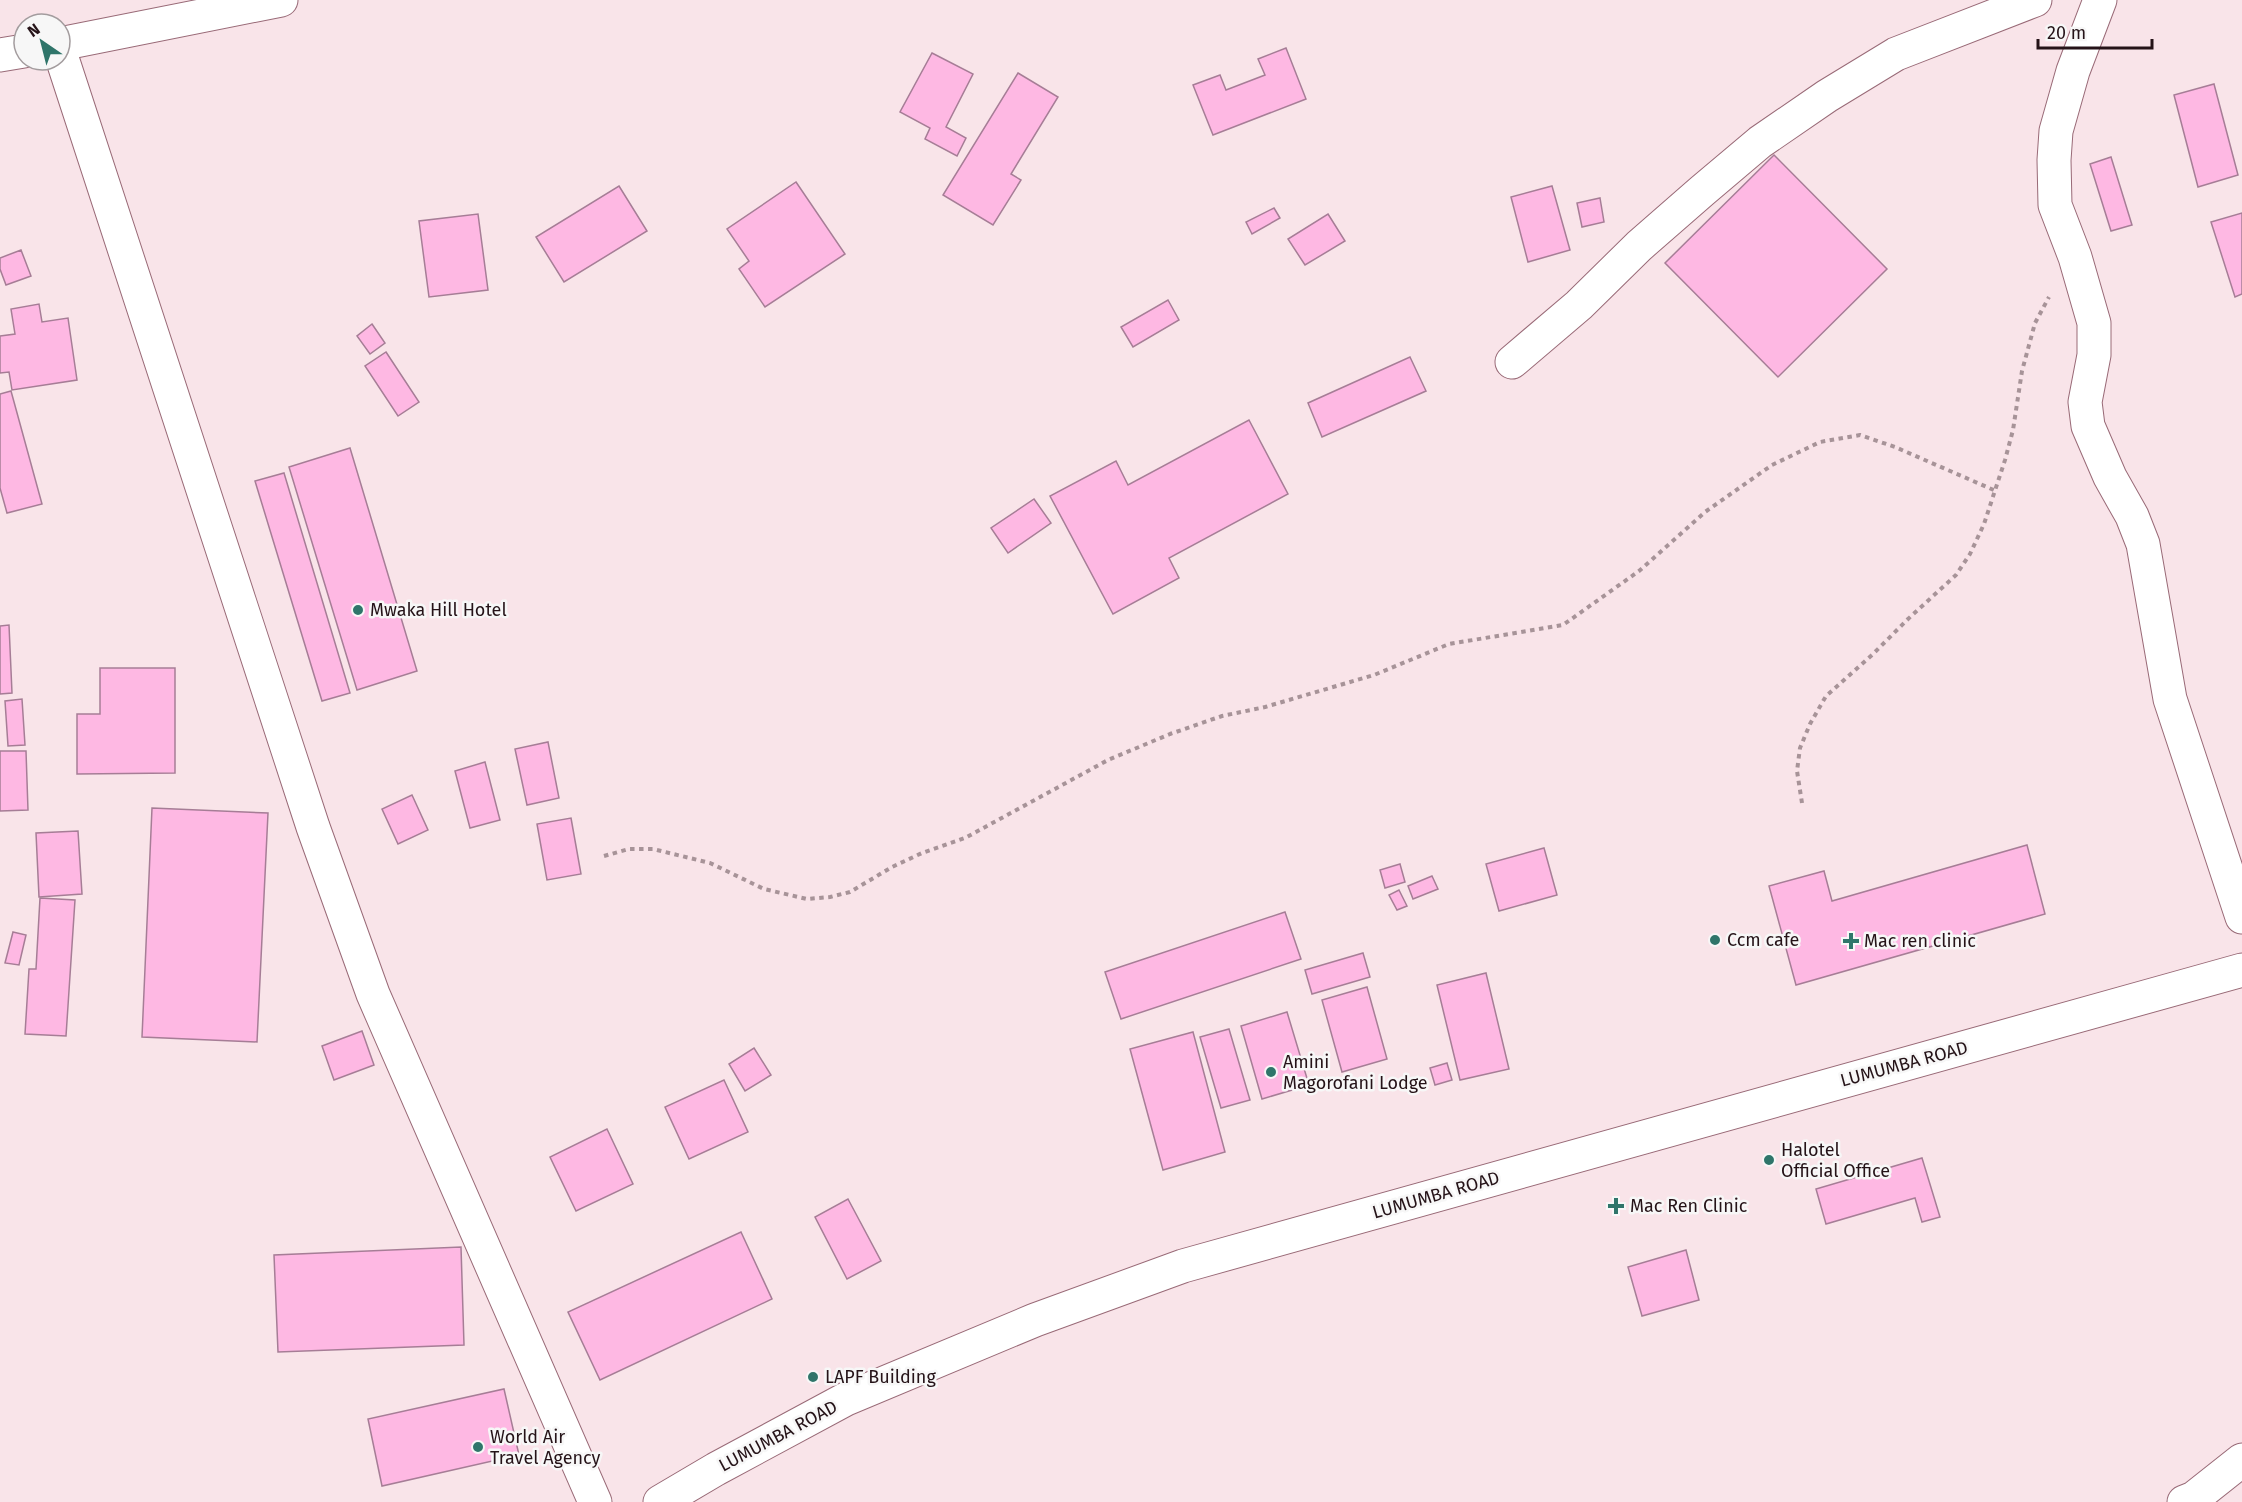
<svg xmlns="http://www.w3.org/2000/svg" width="2242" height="1502" viewBox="0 0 2242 1502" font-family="'Fira Sans',sans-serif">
<rect width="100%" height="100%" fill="#f9e4e9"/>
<g fill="#feb8e3" stroke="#a67d96" stroke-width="1.5">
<path d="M 1286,48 L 1306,99 L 1213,135 L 1193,85 L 1220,75 L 1226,90 L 1265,75 L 1258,59 Z"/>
<path d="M 932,53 L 973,74 L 946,127 L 966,138 L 957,156 L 925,139 L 930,128 L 900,112 Z"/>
<path d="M 1018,73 L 1058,97 L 1011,174 L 1021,180 L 993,225 L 943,195 Z"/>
<path d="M 2214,84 L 2238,175 L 2198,187 L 2174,95 Z"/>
<path d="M 1774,155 L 1887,269 L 1778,377 L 1665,263 Z"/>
<path d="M 2111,157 L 2132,225 L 2111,231 L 2090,164 Z"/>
<path d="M 796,182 L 845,254 L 765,307 L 739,269 L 749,261 L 727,229 Z"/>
<path d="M 619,186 L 647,231 L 564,282 L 536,237 Z"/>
<path d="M 1552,186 L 1570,250 L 1528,262 L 1511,197 Z"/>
<path d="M 1600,198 L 1604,222 L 1582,227 L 1577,203 Z"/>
<path d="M 1274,208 L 1280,218 L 1252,234 L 1246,222 Z"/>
<path d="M 2242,213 L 2242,294 L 2235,297 L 2211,222 Z"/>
<path d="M 478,214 L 488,290 L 429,297 L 419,221 Z"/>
<path d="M 1328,214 L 1345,241 L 1305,265 L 1288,239 Z"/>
<path d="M 21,250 L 31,276 L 6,285 L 0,269 L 0,258 Z"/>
<path d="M 1168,300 L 1179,320 L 1133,347 L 1121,327 Z"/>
<path d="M 39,304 L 42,322 L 68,318 L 77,380 L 12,390 L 9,372 L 0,373 L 0,336 L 15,334 L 11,309 Z"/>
<path d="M 372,324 L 385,343 L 370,354 L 357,336 Z"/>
<path d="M 386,352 L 419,402 L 398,416 L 365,366 Z"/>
<path d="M 1410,357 L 1426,391 L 1322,437 L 1308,403 Z"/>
<path d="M 11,391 L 42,504 L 7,513 L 0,488 L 0,394 Z"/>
<path d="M 1249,420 L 1288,494 L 1169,558 L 1179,578 L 1113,614 L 1050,496 L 1116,461 L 1128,485 Z"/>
<path d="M 350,448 L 417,671 L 357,690 L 289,467 Z"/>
<path d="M 284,473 L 350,693 L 322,701 L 255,481 Z"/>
<path d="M 1034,499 L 1051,523 L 1008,553 L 991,528 Z"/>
<path d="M 9,625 L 12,693 L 0,694 L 0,626 Z"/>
<path d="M 100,668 L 175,668 L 175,773 L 77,774 L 77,714 L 100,714 Z"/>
<path d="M 22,699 L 25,745 L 8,746 L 5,701 Z"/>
<path d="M 548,742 L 559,798 L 527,805 L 515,749 Z"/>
<path d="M 0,751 L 26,751 L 28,810 L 0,811 Z"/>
<path d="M 485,762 L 500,820 L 470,828 L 455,771 Z"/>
<path d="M 412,795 L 428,830 L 398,844 L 382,809 Z"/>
<path d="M 152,808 L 268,813 L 257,1042 L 142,1037 Z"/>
<path d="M 571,818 L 581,874 L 547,880 L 537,824 Z"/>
<path d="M 78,831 L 82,894 L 39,897 L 36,833 Z"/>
<path d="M 2027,845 L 2045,914 L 1796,985 L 1769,886 L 1824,871 L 1832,901 Z"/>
<path d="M 1544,848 L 1557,895 L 1499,911 L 1486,864 Z"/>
<path d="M 1400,864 L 1405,882 L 1385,888 L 1380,870 Z"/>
<path d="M 1432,876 L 1438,889 L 1413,899 L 1408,886 Z"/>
<path d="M 1399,890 L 1407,906 L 1397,910 L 1389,895 Z"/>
<path d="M 40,898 L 75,900 L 66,1036 L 25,1034 L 29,969 L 36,969 Z"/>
<path d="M 1285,912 L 1301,959 L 1121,1019 L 1105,972 Z"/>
<path d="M 13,932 L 26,935 L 19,965 L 5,963 Z"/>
<path d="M 1363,953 L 1370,977 L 1312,994 L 1305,970 Z"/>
<path d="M 1486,973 L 1509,1069 L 1460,1080 L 1437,985 Z"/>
<path d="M 1367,987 L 1387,1059 L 1342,1072 L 1322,1000 Z"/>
<path d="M 1287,1012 L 1309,1085 L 1262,1099 L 1241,1026 Z"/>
<path d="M 1229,1029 L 1250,1100 L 1221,1108 L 1200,1037 Z"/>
<path d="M 362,1031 L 374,1065 L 334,1080 L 322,1046 Z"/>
<path d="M 1193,1032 L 1225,1152 L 1163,1170 L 1130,1049 Z"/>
<path d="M 754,1048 L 771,1075 L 745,1091 L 729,1064 Z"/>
<path d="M 1447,1063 L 1452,1080 L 1435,1085 L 1430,1068 Z"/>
<path d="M 724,1080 L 748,1132 L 689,1159 L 665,1107 Z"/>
<path d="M 607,1129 L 633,1184 L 576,1211 L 550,1157 Z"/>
<path d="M 1922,1158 L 1940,1217 L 1922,1222 L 1915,1198 L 1826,1224 L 1816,1189 Z"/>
<path d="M 848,1199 L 881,1261 L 847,1279 L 815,1217 Z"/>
<path d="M 741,1232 L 772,1299 L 600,1380 L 568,1312 Z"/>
<path d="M 461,1247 L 464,1345 L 278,1352 L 274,1255 Z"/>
<path d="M 1686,1250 L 1699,1300 L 1642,1316 L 1628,1267 Z"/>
<path d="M 504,1389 L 519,1455 L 382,1486 L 368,1419 Z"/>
</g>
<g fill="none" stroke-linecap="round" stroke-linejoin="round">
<g stroke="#996a77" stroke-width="35">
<g id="minor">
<path d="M 2100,0 L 2073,71 L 2056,131 L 2054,160 L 2055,205 L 2075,257 L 2094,323 L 2094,355 L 2085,402 L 2088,426 L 2110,477 L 2132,516 L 2143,544 L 2170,699 L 2242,917"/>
<path d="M 60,44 L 281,0"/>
<path d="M 60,52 L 313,827 L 373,994 L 595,1502"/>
<path d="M 0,55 L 24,51"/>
<path d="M 1512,362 L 1579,305 L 1639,246 L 1702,191 L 1760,142 L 1827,96 L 1896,54 L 2035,0"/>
<path d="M 2184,1502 L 2194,1498 L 2242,1460"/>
</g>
</g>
<g stroke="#996a77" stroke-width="35">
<path id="major" d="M 660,1502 L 716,1469 L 846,1399 L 1035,1320 L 1183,1266 L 2242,970"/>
</g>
<g stroke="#a79398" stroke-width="4" stroke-dasharray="4.5 4.5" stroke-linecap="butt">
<path d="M 1802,803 L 1797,771 L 1800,748 L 1810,724 L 1826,696 L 1873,654 L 1908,619 L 1956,575 L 1970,554 L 1984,524 L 2005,460 L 2013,430 L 2022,371 L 2035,323 L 2049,297"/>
<path d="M 604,856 L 629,849 L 653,849 L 710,863 L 764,889 L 807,899 L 830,897 L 850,892 L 892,867 L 922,853 L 965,838 L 1108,760 L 1170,734 L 1222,716 L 1265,707 L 1374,675 L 1449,644 L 1563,625 L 1639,571 L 1705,512 L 1772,465 L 1820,442 L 1860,435 L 1895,447 L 1996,491"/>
</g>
<use href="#minor" stroke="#fff" stroke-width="33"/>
<use href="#major" stroke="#fff" stroke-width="33"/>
</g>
<g fill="#2f756a" stroke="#f7f7f7" stroke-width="2">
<circle cx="358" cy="610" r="6"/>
<circle cx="1715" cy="940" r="6"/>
<path d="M1848 932h6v6h6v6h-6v6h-6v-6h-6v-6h6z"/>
<circle cx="1271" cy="1072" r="6"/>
<circle cx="1769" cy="1160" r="6"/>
<path d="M1613 1197h6v6h6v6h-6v6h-6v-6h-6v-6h6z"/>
<circle cx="813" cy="1377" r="6"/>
<circle cx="478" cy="1447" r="6"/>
</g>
<g text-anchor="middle" stroke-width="5" stroke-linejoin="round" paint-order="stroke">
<g font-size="18" fill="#251318" stroke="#f7f7f7" text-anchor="start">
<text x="370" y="616">Mwaka Hill Hotel</text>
<text x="1727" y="946">Ccm cafe</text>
<text x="1864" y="947">Mac ren clinic</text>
<text x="1283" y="1068">Amini<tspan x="1283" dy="21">Magorofani Lodge</tspan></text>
<text x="1781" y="1156">Halotel<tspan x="1781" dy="21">Official Office</tspan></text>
<text x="1630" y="1212">Mac Ren Clinic</text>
<text x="825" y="1383">LAPF Building</text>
<text x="490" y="1443">World Air<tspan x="490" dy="21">Travel Agency</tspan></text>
</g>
<g font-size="18" fill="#251318" stroke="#f7f7f7">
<text transform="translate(1904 1064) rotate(-15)" y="6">LUMUMBA ROAD</text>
<text transform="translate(1436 1195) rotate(-16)" y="6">LUMUMBA ROAD</text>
<text transform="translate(778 1436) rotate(-28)" y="6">LUMUMBA ROAD</text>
</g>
</g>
<g transform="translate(42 42) rotate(325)"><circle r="28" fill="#f7f7f7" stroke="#a39c9e" stroke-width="1.5"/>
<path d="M0-4.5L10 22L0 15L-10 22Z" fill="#2f756a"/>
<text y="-9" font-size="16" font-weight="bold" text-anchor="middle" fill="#251318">N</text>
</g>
<path d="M2038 39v9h114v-9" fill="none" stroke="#251318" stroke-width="3"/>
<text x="2047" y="39" font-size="18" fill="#251318" stroke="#f7f7f7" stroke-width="4.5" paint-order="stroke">20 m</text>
</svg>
